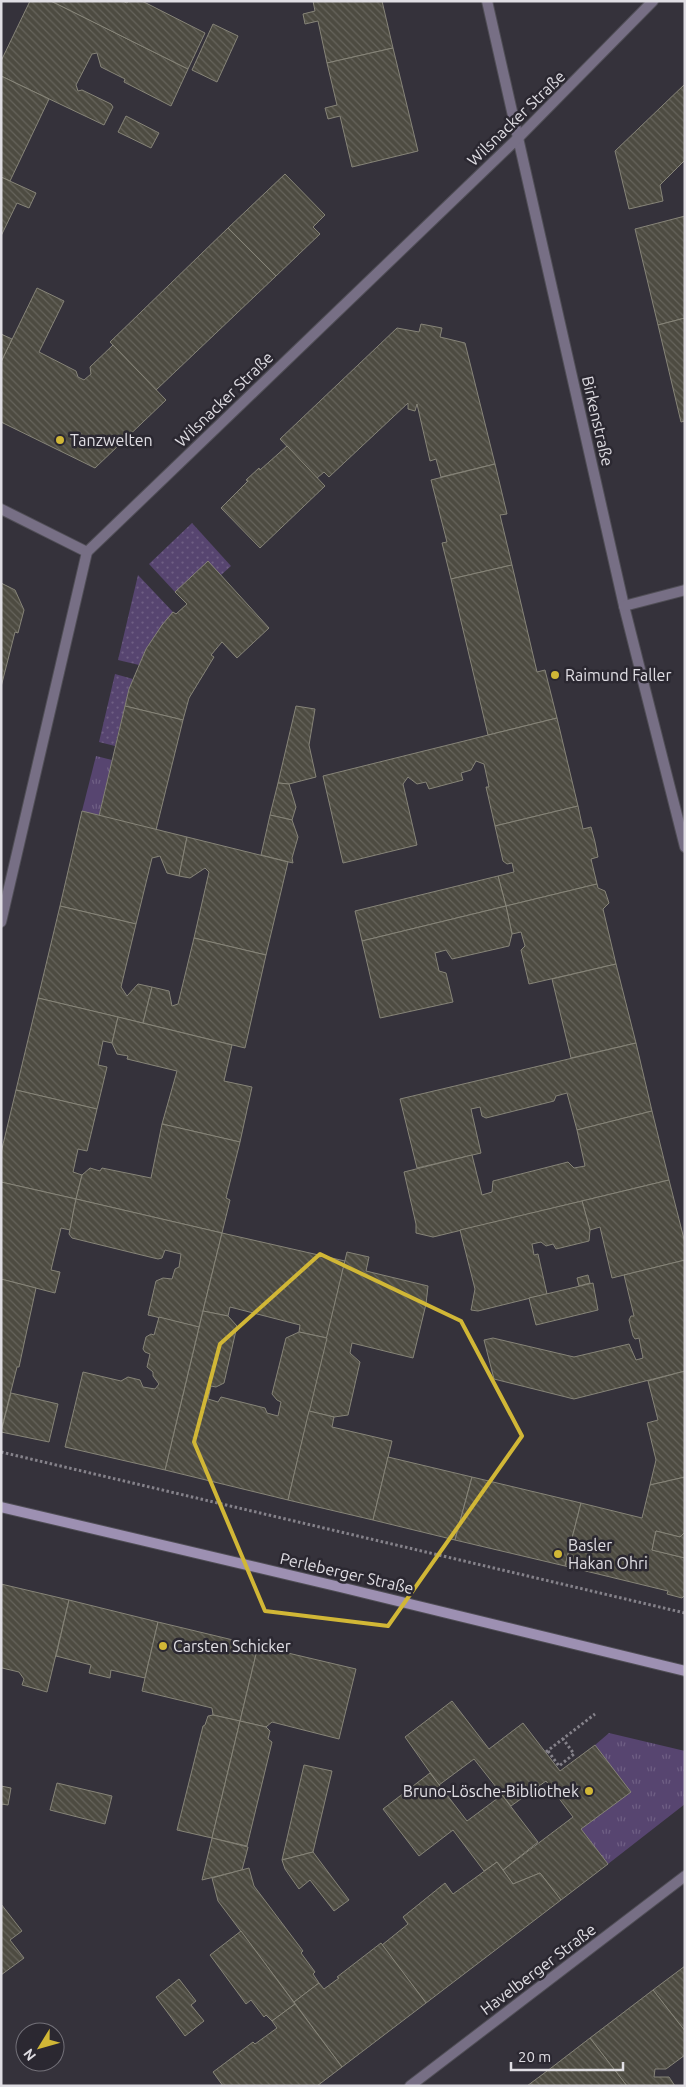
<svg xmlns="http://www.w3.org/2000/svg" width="686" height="2087" viewBox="0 0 686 2087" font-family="Ubuntu,sans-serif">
<defs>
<pattern id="grass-tufts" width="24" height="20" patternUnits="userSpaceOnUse" patternTransform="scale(1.25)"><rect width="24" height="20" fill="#574570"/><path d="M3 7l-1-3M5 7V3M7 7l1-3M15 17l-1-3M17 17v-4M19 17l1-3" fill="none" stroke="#6f5f84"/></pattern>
<pattern id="garden-dots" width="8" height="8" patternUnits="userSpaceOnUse" patternTransform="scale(1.25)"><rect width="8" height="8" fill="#574570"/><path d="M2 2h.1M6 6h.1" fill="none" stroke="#6f5f84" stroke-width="1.8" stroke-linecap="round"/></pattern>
<pattern id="building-back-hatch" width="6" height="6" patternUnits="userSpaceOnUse" patternTransform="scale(1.25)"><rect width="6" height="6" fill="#4d4b41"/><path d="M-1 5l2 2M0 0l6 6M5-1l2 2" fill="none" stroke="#66645c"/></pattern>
</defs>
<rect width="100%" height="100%" fill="#35323b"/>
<g fill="url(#grass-tufts)">
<path d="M 96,756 L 112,760 L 99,816 L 82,811 Z"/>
<path d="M 609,1733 L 685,1751 L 685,1804 L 608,1864 L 581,1829 L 630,1792 L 595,1745 Z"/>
</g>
<g fill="url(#garden-dots)">
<path d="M 192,523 L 231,566 L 221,575 L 175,592 L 149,564 Z"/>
<path d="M 138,575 L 173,612 L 146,649 L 139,665 L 118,660 Z"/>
<path d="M 115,674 L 133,679 L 129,689 L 115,746 L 99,742 Z"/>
</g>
<g fill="url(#building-back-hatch)" stroke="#868478">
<path d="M 30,1 L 51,1 L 188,69 L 171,106 L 124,82 L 125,79 L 101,67 L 97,53 L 92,54 L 76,85 L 78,91 L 82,90 L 111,104 L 113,107 L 104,125 L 1,76 L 1,61 Z"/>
<path d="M 51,1 L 122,1 L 127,3 L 128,1 L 142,1 L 205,33 L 188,69 Z"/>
<path d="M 313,1 L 382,1 L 393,48 L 327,63 L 318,21 L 305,24 L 303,14 L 315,11 Z"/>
<path d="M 213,24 L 238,36 L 217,82 L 192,70 Z"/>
<path d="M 393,48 L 418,151 L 352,167 L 340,116 L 328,119 L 325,108 L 337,105 L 327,63 Z"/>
<path d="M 1,76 L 49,99 L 10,181 L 1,177 Z"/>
<path d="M 685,84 L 685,160 L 660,185 L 663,201 L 629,209 L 615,151 Z"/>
<path d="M 126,116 L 159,133 L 151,148 L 118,132 Z"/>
<path d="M 285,174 L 325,215 L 313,227 L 320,234 L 276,276 L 228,228 Z"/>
<path d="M 1,177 L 36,193 L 29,208 L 17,203 L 1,236 Z"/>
<path d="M 685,216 L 685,318 L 658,325 L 635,229 Z"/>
<path d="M 228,228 L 276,276 L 156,390 L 110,342 Z"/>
<path d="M 37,288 L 64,301 L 39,352 L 76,371 L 78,377 L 84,380 L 91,374 L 90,367 L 113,345 L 166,400 L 95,468 L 1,422 L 1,362 Z"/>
<path d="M 685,318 L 685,421 L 681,422 L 658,325 Z"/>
<path d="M 421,324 L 442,328 L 440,337 L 465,343 L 495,464 L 441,477 L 436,459 L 430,461 L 417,404 L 415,411 L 408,409 L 408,403 L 329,477 L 324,472 L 317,478 L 280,439 L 397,328 L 419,332 Z"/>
<path d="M 1,334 L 12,339 L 1,362 Z"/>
<path d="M 287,446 L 325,486 L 260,548 L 221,508 L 248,481 L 246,480 L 259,468 L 260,470 Z"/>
<path d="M 495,464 L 507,514 L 500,515 L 512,565 L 451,579 L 442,543 L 447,542 L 431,480 Z"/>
<path d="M 208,561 L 269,628 L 237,658 L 222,642 L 211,655 L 214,657 L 189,698 L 183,720 L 125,706 L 129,689 L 146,649 L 162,625 L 173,612 L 176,614 L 187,604 L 175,592 Z"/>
<path d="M 512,565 L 537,672 L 545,670 L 557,718 L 488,735 L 451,579 Z"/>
<path d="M 1,583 L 15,590 L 24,610 L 18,633 L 15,632 L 1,687 Z"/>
<path d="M 125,706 L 183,720 L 156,830 L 99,816 Z"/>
<path d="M 296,706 L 315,709 L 309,745 L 316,777 L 289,784 L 278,783 Z"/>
<path d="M 557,718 L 578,806 L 495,826 L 486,787 L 489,787 L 484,764 L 476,761 L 471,770 L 461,773 L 463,780 L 429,789 L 426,782 L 417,784 L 408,777 L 403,784 L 417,845 L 343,863 L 323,776 Z"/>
<path d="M 278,783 L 289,784 L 296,807 L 292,820 L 270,815 Z"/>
<path d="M 578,806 L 583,829 L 591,827 L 595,842 L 598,857 L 591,859 L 597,884 L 506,906 L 498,876 L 514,872 L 512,863 L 507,864 L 503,861 L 495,826 Z"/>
<path d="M 82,811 L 187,837 L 179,876 L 167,873 L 160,856 L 152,858 L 136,924 L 60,906 Z"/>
<path d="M 270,815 L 292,820 L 298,837 L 292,858 L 293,863 L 261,855 Z"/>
<path d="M 187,837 L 288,862 L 266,955 L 194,938 L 209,872 L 205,868 L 190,878 L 179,876 Z"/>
<path d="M 498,876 L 506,906 L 362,941 L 355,911 Z"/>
<path d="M 597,884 L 598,888 L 605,891 L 609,903 L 603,909 L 616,964 L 529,984 L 521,950 L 525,946 L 521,932 L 512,934 L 506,906 Z"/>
<path d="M 60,906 L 136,924 L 121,987 L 127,996 L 138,984 L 152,987 L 143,1023 L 38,998 Z"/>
<path d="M 506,906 L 512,934 L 509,946 L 452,959 L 446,950 L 435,953 L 439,971 L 446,973 L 453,1002 L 380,1018 L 362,941 Z"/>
<path d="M 194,938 L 266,955 L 245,1048 L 143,1023 L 152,987 L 169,991 L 172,1006 L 178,1004 Z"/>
<path d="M 616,964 L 636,1043 L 571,1058 L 552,979 Z"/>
<path d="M 38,998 L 118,1017 L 112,1043 L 103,1041 L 98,1065 L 107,1067 L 97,1109 L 16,1090 Z"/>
<path d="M 118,1017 L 232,1045 L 224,1081 L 252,1087 L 240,1142 L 162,1124 L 177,1071 L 127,1059 L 128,1056 L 117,1054 L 112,1043 Z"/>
<path d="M 636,1043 L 652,1111 L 577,1130 L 567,1093 L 556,1096 L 554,1101 L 486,1118 L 482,1116 L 480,1107 L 471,1109 L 481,1153 L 417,1168 L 400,1099 Z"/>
<path d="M 16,1090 L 97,1109 L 87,1151 L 78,1149 L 73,1172 L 82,1175 L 76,1199 L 1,1182 L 1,1153 Z"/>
<path d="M 652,1111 L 669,1180 L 433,1237 L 416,1233 L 416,1224 L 404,1172 L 472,1155 L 482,1195 L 492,1192 L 493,1181 L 568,1162 L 574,1168 L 585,1166 L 577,1130 Z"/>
<path d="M 162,1124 L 240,1142 L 226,1198 L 230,1200 L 222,1233 L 76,1199 L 82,1175 L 90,1168 L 100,1171 L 102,1168 L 151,1178 Z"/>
<path d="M 669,1180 L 685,1243 L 685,1260 L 612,1278 L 600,1227 L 590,1230 L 582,1201 Z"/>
<path d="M 1,1182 L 76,1199 L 70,1230 L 61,1228 L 51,1270 L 60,1272 L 55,1293 L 1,1279 Z"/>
<path d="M 76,1199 L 222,1233 L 199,1327 L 148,1315 L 156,1281 L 163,1278 L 172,1279 L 175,1269 L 179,1267 L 181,1254 L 165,1250 L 162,1258 L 158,1259 L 72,1238 L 69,1234 Z"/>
<path d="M 582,1201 L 590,1230 L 589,1241 L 556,1249 L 553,1244 L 546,1246 L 541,1242 L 532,1244 L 534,1255 L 538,1254 L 547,1294 L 478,1311 L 471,1310 L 475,1289 L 460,1230 Z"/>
<path d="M 222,1233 L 345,1261 L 327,1338 L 299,1332 L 300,1325 L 230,1307 L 228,1316 L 203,1311 Z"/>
<path d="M 347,1252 L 369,1257 L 366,1271 L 428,1286 L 426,1304 L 413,1358 L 352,1343 L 350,1353 L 360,1362 L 348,1415 L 334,1417 L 309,1411 Z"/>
<path d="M 685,1260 L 685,1371 L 574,1399 L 494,1379 L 484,1340 L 493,1338 L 574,1357 L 629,1344 L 636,1360 L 643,1358 L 639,1338 L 635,1339 L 633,1336 L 629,1320 L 631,1316 L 634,1316 L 624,1275 Z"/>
<path d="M 588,1275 L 590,1283 L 579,1286 L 577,1278 Z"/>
<path d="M 1,1279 L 36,1288 L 19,1367 L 17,1367 L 1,1431 Z"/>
<path d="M 593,1283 L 598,1310 L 536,1325 L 529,1298 Z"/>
<path d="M 203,1311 L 228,1316 L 237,1326 L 224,1383 L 216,1387 L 211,1386 L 208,1399 L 218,1402 L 221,1397 L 265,1408 L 267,1413 L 278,1416 L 281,1402 L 277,1400 L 272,1394 L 286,1338 L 299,1332 L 327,1338 L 288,1500 L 165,1470 Z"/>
<path d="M 159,1317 L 199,1327 L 165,1470 L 65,1447 L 83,1372 L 121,1381 L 128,1377 L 140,1380 L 143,1387 L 155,1389 L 159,1384 L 153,1376 L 153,1372 L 147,1367 L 150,1354 L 145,1352 L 143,1349 L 146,1337 L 151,1334 L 154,1335 Z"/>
<path d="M 685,1371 L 685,1477 L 650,1485 L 656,1460 L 647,1423 L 658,1420 L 648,1381 Z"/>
<path d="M 11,1393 L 58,1404 L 49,1442 L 1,1432 Z"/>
<path d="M 309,1411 L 334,1417 L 332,1427 L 392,1441 L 373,1520 L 288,1500 Z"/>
<path d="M 388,1457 L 472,1477 L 455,1540 L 373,1520 Z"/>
<path d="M 472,1477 L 581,1503 L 565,1566 L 455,1540 Z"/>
<path d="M 685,1477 L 685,1532 L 680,1537 L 656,1531 L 652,1550 L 685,1558 L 685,1595 L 682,1598 L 667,1594 L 668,1591 L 565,1566 L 581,1503 L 642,1518 L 650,1485 Z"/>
<path d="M 656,1531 L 680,1537 L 685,1532 L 685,1558 L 652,1550 Z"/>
<path d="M 1,1584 L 69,1600 L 47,1692 L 22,1685 L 24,1679 L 19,1672 L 2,1668 L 1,1669 Z"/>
<path d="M 69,1600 L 158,1622 L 145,1678 L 111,1670 L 110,1678 L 89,1673 L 91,1665 L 56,1656 Z"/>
<path d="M 158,1622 L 258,1646 L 240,1721 L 213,1715 L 212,1708 L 142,1691 Z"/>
<path d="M 258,1646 L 356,1669 L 339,1739 L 272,1722 L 266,1727 L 240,1721 Z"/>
<path d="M 452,1701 L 489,1749 L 523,1723 L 560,1771 L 595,1745 L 631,1792 L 581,1829 L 608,1864 L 561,1900 L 540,1873 L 513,1884 L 503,1870 L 573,1817 L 546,1781 L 511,1806 L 474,1759 L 439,1785 L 405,1737 Z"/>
<path d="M 213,1715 L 240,1721 L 212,1838 L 177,1830 L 203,1726 L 205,1725 L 208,1716 Z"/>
<path d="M 240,1721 L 266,1727 L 270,1731 L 268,1739 L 272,1742 L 247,1846 L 212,1838 Z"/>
<path d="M 304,1765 L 332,1771 L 313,1852 L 282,1860 Z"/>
<path d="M 430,1773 L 467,1821 L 502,1795 L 538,1842 L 503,1870 L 497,1862 L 484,1871 L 453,1830 L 419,1856 L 383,1809 Z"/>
<path d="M 57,1783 L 112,1796 L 105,1824 L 50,1810 Z"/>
<path d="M 1,1786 L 11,1788 L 8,1805 L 1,1804 Z"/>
<path d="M 212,1838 L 248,1847 L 242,1870 L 202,1880 Z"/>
<path d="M 313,1852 L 349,1900 L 334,1911 L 310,1880 L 299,1889 L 285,1869 L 282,1860 Z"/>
<path d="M 497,1862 L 513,1884 L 540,1873 L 561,1900 L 426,2003 L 382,1945 L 408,1924 L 403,1917 L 445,1883 L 453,1894 Z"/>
<path d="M 249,1868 L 254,1886 L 303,1951 L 301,1953 L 315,1972 L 313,1974 L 319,1983 L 294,2002 L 218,1901 L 212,1878 Z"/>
<path d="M 1,1904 L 22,1931 L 10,1940 L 24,1958 L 1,1975 Z"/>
<path d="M 241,1931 L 295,2004 L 272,2021 L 266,2015 L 264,2017 L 251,2000 L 246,2004 L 210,1955 Z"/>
<path d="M 381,1943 L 426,2003 L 342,2067 L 294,2002 L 319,1983 L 324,1989 L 339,1978 L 337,1977 Z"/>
<path d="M 685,1966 L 685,2031 L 653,1990 Z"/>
<path d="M 179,1979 L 196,2001 L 191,2005 L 204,2021 L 185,2036 L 156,1997 Z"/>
<path d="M 653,1990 L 685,2031 L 685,2055 L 666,2069 L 655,2069 L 654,2077 L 669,2077 L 675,2086 L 627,2086 L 590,2038 Z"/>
<path d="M 295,2004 L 342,2067 L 317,2086 L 223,2086 L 213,2072 L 253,2042 L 255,2044 L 277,2028 L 272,2021 Z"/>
<path d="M 590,2038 L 627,2086 L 527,2086 L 551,2068 Z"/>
</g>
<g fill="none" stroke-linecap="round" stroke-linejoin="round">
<g stroke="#504e56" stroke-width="12">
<g id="street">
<path d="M 487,1 L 624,606 L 685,847"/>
<path d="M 1,509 L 87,552"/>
<path d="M 624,606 L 685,590"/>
<path d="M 1,922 L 87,552 L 519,137 L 653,1"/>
<path d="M 410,2086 L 685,1876"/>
</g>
</g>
<g stroke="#504e56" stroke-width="12">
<path id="secondary" d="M 1,1507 L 340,1587 L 685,1671"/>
</g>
<g stroke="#85828a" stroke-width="3" stroke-dasharray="2.5 2.5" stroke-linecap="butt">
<path d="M 1,1452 L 685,1613"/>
<path d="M 548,1751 L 559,1766 L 574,1754 L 563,1739"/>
<path d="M 546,1752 L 595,1714"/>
</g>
<use href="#street" stroke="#776f85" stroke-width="10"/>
<use href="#secondary" stroke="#9d90b2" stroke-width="10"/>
</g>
<path fill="none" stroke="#d1b736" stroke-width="4" stroke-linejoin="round" d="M 320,1254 L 461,1321 L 522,1436 L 388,1626 L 265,1611 L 194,1442 L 220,1344 Z"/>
<g fill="#d1b736" stroke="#2b2831" stroke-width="2">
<circle cx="60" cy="440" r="5"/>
<circle cx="555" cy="675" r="5"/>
<circle cx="558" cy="1554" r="5"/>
<circle cx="163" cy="1646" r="5"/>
<circle cx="589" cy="1791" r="5"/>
</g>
<g text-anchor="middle" stroke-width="5" stroke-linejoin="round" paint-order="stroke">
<g font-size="16" fill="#e0dee4" stroke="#2b2831">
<text transform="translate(516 118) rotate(-44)" y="6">Wilsnacker Straße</text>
<text transform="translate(224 399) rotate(-44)" y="6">Wilsnacker Straße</text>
<text transform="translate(598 421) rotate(77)" y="6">Birkenstraße</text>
<text transform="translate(347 1573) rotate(13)" y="6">Perleberger Straße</text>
<text transform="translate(538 1969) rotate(-37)" y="6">Havelberger Straße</text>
</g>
<g font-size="16" fill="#e0dee4" stroke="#2b2831" text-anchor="start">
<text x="70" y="446">Tanzwelten</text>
<text x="565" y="681">Raimund Faller</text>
<text x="568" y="1551">Basler<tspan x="568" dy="18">Hakan Ohri</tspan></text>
<text x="173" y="1652">Carsten Schicker</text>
<text x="579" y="1797" text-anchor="end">Bruno-Lösche-Bibliothek</text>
</g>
</g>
<rect width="686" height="2087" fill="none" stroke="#e0dee4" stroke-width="5"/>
<g transform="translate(40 2047) rotate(233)"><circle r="24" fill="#2b2831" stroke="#737179"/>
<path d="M0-4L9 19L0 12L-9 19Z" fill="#d1b736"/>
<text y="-8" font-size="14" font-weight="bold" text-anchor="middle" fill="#e0dee4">N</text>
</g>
<path d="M511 2062v8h112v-8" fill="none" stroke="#e0dee4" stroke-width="2.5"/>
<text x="518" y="2062" font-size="15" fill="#e0dee4" stroke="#2b2831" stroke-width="4" paint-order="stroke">20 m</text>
</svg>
